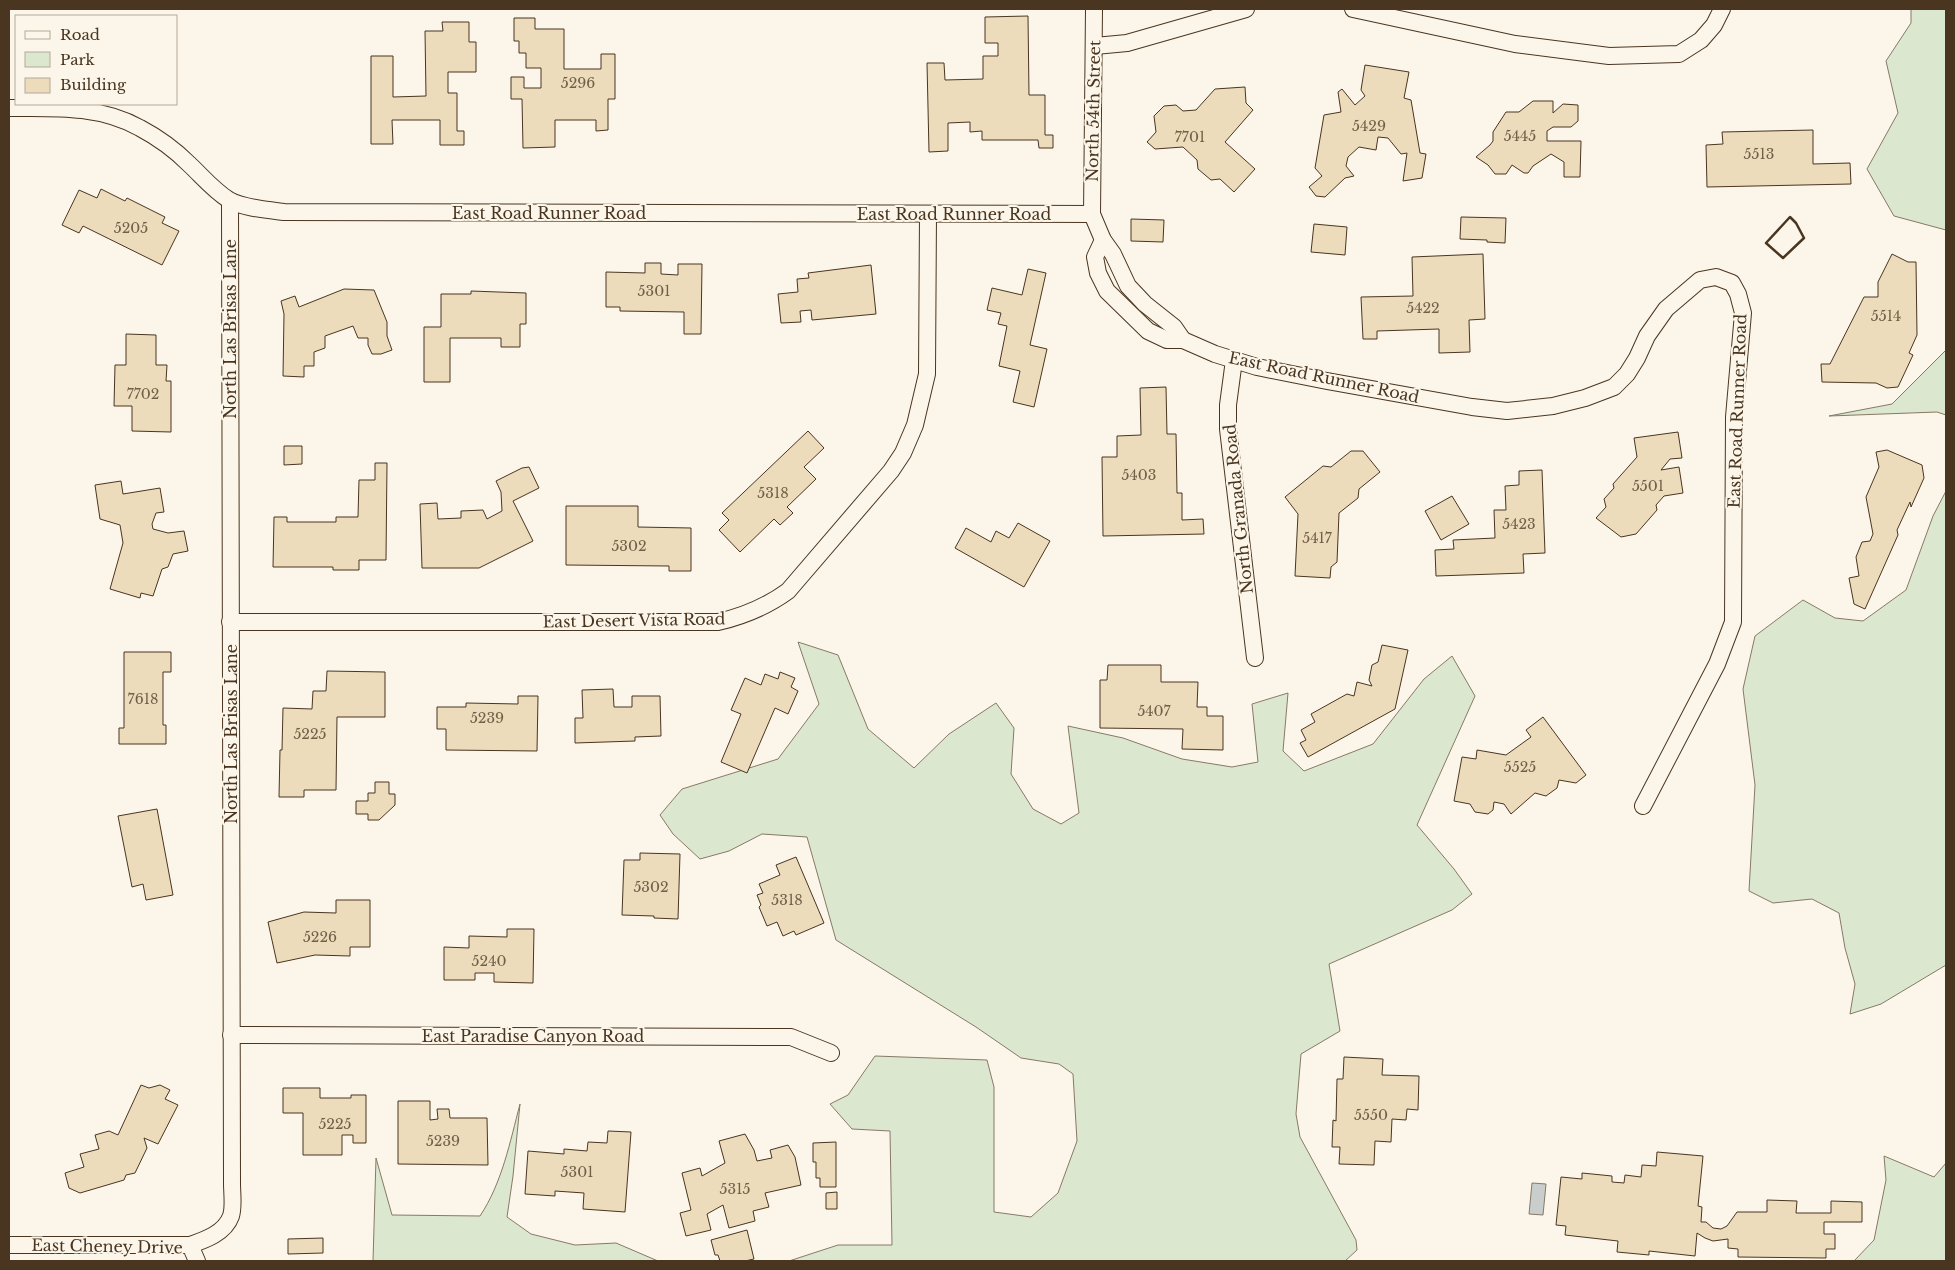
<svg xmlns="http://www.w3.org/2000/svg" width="1955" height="1270" viewBox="0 0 1955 1270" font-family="'Libre Baskerville',serif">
<rect width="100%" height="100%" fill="#fbf6e9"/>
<g fill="#dce7d0" stroke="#887966">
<path d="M 1911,9 L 1946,9 L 1946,230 L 1894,216 L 1867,169 L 1898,113 L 1886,61 L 1911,23 Z"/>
<path d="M 1946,350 L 1946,415 L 1937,412 L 1829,416 L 1892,404 Z"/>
<path d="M 1946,491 L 1946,965 L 1881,1004 L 1850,1014 L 1855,984 L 1845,948 L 1839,913 L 1812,899 L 1773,903 L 1749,891 L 1755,785 L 1743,689 L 1755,636 L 1803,600 L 1835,618 L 1863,621 L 1906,590 L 1933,516 Z"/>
<path d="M 798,642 L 838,655 L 868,729 L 914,768 L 949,734 L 996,703 L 1014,728 L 1011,774 L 1033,809 L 1061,824 L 1079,813 L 1068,726 L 1123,738 L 1182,759 L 1232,767 L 1258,762 L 1252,704 L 1288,693 L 1283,751 L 1304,771 L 1373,744 L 1424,679 L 1452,656 L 1475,696 L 1417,825 L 1454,869 L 1472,894 L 1452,910 L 1329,964 L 1340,1031 L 1301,1054 L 1296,1114 L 1300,1137 L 1356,1240 L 1357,1250 L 1345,1261 L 789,1261 L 838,1245 L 892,1245 L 890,1131 L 852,1129 L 830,1104 L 848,1095 L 875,1056 L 987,1060 L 994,1087 L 994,1212 L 1031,1217 L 1058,1193 L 1077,1141 L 1073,1074 L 1059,1064 L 1021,1058 L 976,1027 L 836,940 L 807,837 L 762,834 L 729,851 L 700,859 L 673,834 L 660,815 L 682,789 L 778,759 L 819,704 Z"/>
<path d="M 520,1104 L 513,1176 L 507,1217 L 531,1234 L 575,1245 L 616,1243 L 658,1261 L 373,1261 L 376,1158 L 392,1215 L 480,1216 C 502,1183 510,1142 520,1104 Z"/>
<path d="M 1884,1156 L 1934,1177 L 1946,1163 L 1946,1261 L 1854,1261 L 1874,1240 L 1886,1180 Z"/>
</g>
<path fill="#c9cecd" stroke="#887966" d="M 1532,1183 L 1546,1184 L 1543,1215 L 1529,1214 Z"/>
<g fill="#ecdcbc" stroke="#4a3520">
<path d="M 1028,16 L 1029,95 L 1045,95 L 1045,135 L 1053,135 L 1053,148 L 1039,148 L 1038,140 L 982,140 L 982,131 L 970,132 L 970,122 L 948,123 L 948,151 L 929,152 L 927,63 L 944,63 L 945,80 L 983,79 L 983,56 L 998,56 L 998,43 L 985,43 L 985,17 Z"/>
<path d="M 514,18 L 535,18 L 535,29 L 564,29 L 564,69 L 601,69 L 601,54 L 615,54 L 615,99 L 608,99 L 608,130 L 596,131 L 596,120 L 555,120 L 555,147 L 523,148 L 522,99 L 511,99 L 511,77 L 524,77 L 524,88 L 541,88 L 541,68 L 526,68 L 526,53 L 519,53 L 519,41 L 514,41 Z"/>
<path d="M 442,22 L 469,22 L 469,42 L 476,42 L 476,72 L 448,72 L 448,93 L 457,93 L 457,131 L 464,131 L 464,145 L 440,145 L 440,120 L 392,120 L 393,144 L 371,144 L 371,56 L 393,56 L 393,97 L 426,96 L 425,31 L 443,31 Z"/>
<path d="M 1365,65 L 1409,72 L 1404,98 L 1411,100 L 1420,153 L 1426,154 L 1422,178 L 1403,181 L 1407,153 L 1401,154 L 1388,138 L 1378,137 L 1376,150 L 1359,147 L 1348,157 L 1346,166 L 1354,176 L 1345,178 L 1325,197 L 1316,196 L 1309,187 L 1322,176 L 1315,168 L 1324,115 L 1341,112 L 1338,92 L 1342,89 L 1355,105 L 1365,96 L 1361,90 Z"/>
<path d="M 1245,87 L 1246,103 L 1253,110 L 1225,142 L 1255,169 L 1234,192 L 1220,179 L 1211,180 L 1198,169 L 1197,160 L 1183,147 L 1155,149 L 1147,142 L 1156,132 L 1154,116 L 1164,106 L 1176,105 L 1183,111 L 1196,110 L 1215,89 Z"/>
<path d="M 1533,101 L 1553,101 L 1553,113 L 1563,104 L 1578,105 L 1578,121 L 1571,127 L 1553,127 L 1547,131 L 1547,141 L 1581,141 L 1580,177 L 1564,177 L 1564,162 L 1551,154 L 1533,166 L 1528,173 L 1524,173 L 1512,165 L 1506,174 L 1495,174 L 1488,165 L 1476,157 L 1490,145 L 1493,141 L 1493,132 L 1506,112 L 1519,112 Z"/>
<path d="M 1813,130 L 1813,164 L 1850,163 L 1851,184 L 1707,187 L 1706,145 L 1723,144 L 1722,132 Z"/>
<path d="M 101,189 L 125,201 L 127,198 L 165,217 L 162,223 L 179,231 L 162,265 L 83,226 L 79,233 L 62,225 L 79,190 L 97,198 Z"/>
<path d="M 1461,217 L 1506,218 L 1505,243 L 1487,242 L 1487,240 L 1460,239 Z"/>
<path d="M 1131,219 L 1164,220 L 1163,242 L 1131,241 Z"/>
<path d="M 1314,224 L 1347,227 L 1345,255 L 1311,252 Z"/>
<path d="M 1483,254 L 1485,319 L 1469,320 L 1470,352 L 1439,353 L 1439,329 L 1377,331 L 1377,339 L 1363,339 L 1361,297 L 1413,296 L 1412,257 Z"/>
<path d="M 1892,254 L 1908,262 L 1916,262 L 1917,335 L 1909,353 L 1913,355 L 1898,387 L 1887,388 L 1876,383 L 1822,382 L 1821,364 L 1830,364 L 1864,297 L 1878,297 L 1878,282 Z"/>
<path d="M 645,263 L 661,263 L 661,274 L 678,275 L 678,264 L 702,264 L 701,334 L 684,334 L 684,312 L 620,311 L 620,307 L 606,307 L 606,272 L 645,273 Z"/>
<path d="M 871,265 L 876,314 L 812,320 L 811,310 L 800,311 L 801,322 L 781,323 L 778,294 L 798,292 L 797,279 L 809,278 L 808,273 Z"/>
<path d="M 1028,269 L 1046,273 L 1030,345 L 1047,349 L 1034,407 L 1013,402 L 1020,371 L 999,366 L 1007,326 L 998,324 L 1001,313 L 987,310 L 992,288 L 1022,295 Z"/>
<path d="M 344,289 L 374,290 L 387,322 L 387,336 L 392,350 L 381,354 L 372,354 L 368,345 L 368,338 L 358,338 L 353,326 L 325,336 L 325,348 L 314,352 L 314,366 L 304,366 L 304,377 L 283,376 L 284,314 L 281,301 L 295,296 L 299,307 Z"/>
<path d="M 471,291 L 526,293 L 526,324 L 520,324 L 520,347 L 501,347 L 501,338 L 450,338 L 450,382 L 424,382 L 424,327 L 441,327 L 441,294 L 471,294 Z"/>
<path d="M 126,334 L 156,335 L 156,365 L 167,365 L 166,381 L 171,381 L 171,432 L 132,431 L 132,406 L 114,406 L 115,365 L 126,365 Z"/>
<path d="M 1166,387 L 1167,434 L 1176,434 L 1177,493 L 1182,493 L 1182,520 L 1203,519 L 1204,534 L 1103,536 L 1102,457 L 1117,457 L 1117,436 L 1141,435 L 1140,388 Z"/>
<path d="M 808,431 L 824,448 L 804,467 L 816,479 L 787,507 L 793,513 L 780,525 L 774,519 L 740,552 L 719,530 L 729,520 L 722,513 Z"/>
<path d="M 1678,432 L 1682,458 L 1670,459 L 1661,470 L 1679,467 L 1683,493 L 1664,496 L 1656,505 L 1657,510 L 1636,534 L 1621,537 L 1596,518 L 1606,507 L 1604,499 L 1614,488 L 1613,484 L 1637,457 L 1634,438 Z"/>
<path d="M 284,446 L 302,446 L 302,464 L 284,465 Z"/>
<path d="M 1887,450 L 1922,465 L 1924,478 L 1911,507 L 1910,502 L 1897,530 L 1898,535 L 1865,609 L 1854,604 L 1849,578 L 1859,576 L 1856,557 L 1862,542 L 1870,541 L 1873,534 L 1866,497 L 1879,467 L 1876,452 Z"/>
<path d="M 1351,451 L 1363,451 L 1380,472 L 1359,489 L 1358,498 L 1339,513 L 1337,562 L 1331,567 L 1330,578 L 1295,576 L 1298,514 L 1285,497 L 1323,466 L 1331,467 Z"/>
<path d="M 375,463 L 387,463 L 386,560 L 359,560 L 359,570 L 333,570 L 333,567 L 273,567 L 274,517 L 287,517 L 287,522 L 336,522 L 336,517 L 358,517 L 359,480 L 375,480 Z"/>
<path d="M 529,467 L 539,488 L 513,501 L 533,541 L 479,568 L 422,568 L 420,504 L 437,503 L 438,519 L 461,518 L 461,511 L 483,510 L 487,519 L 502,511 L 501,492 L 496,481 L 522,468 Z"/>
<path d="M 1542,470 L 1545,553 L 1523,554 L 1524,573 L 1436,576 L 1435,550 L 1454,549 L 1453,540 L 1495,538 L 1494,510 L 1506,510 L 1505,486 L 1519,485 L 1519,471 Z"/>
<path d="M 121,481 L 123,494 L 160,488 L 164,512 L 156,513 L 152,524 L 153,529 L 168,533 L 184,531 L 188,551 L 173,554 L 168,567 L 162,569 L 153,596 L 141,593 L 140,598 L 110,589 L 123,543 L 120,525 L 100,519 L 95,485 Z"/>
<path d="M 1452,496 L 1469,524 L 1441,540 L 1425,511 Z"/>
<path d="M 566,506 L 638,506 L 638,527 L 691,528 L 691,571 L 669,571 L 669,566 L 566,565 Z"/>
<path d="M 1018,523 L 1050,541 L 1024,587 L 955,548 L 966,528 L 991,542 L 996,531 L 1009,538 Z"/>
<path d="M 1382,645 L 1408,650 L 1395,709 L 1308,757 L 1300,743 L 1306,740 L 1301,730 L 1315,722 L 1311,714 L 1347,694 L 1354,696 L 1357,682 L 1372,686 L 1369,680 L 1372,665 L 1378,662 Z"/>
<path d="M 124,652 L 171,652 L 171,672 L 163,672 L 163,725 L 166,725 L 166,744 L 119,744 L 119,728 L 124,728 Z"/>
<path d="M 1108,665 L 1161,665 L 1161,682 L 1198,682 L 1197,707 L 1207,707 L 1207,716 L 1223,716 L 1223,750 L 1182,749 L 1183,729 L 1100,728 L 1100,680 L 1107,680 Z"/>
<path d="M 327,671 L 385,672 L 385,717 L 337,717 L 336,790 L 304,790 L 304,797 L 279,797 L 280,750 L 282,750 L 283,708 L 312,709 L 313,691 L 326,691 Z"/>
<path d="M 780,672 L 795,678 L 791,687 L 798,691 L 788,714 L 775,708 L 747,773 L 721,762 L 741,714 L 731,710 L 745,678 L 761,685 L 765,674 L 778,679 Z"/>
<path d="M 613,689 L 614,707 L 632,707 L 632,696 L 660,696 L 661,736 L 635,737 L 635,741 L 575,743 L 575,718 L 583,718 L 582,690 Z"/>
<path d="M 518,696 L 538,696 L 537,751 L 446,750 L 446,729 L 437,729 L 437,707 L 466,707 L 466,703 L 518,704 Z"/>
<path d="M 1543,717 L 1586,775 L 1576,783 L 1559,780 L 1557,788 L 1546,796 L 1535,793 L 1511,814 L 1504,804 L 1494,802 L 1493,810 L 1488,814 L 1475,812 L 1470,804 L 1454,801 L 1462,757 L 1476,759 L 1477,750 L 1506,755 L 1531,737 L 1526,730 Z"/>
<path d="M 375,782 L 389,782 L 389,794 L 395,794 L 395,805 L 379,820 L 368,820 L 368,814 L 356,814 L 356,801 L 368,801 L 368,793 L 375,793 Z"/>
<path d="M 157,809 L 173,895 L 146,900 L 143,884 L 132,887 L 118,816 Z"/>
<path d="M 640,853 L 680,854 L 678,919 L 654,918 L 654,916 L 622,915 L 624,860 L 640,860 Z"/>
<path d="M 796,857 L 824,923 L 796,935 L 794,931 L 783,936 L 777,922 L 767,926 L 759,907 L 761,905 L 757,895 L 763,893 L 759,884 L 780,875 L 776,865 Z"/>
<path d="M 336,900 L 370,900 L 370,947 L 350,947 L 350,956 L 315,955 L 277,963 L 268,922 L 304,912 L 336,913 Z"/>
<path d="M 507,929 L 534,929 L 533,983 L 494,982 L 494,973 L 475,973 L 475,980 L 444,980 L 444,947 L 469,948 L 469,936 L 507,937 Z"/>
<path d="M 1344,1057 L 1383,1059 L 1382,1075 L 1419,1076 L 1418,1110 L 1407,1109 L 1406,1120 L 1392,1119 L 1391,1142 L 1375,1141 L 1374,1165 L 1339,1164 L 1340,1147 L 1332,1147 L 1333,1120 L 1336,1121 L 1337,1079 L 1343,1079 Z"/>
<path d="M 141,1085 L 149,1088 L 160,1085 L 170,1090 L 165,1099 L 178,1105 L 158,1144 L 144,1138 L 147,1148 L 135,1173 L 126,1175 L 124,1180 L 80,1193 L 69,1188 L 65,1173 L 84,1167 L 80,1154 L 99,1149 L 95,1135 L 109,1131 L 118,1135 Z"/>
<path d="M 283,1088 L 320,1088 L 320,1098 L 351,1098 L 351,1095 L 366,1095 L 366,1143 L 353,1143 L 353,1135 L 342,1135 L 342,1155 L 303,1155 L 303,1113 L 283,1113 Z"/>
<path d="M 398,1101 L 430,1101 L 430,1120 L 438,1119 L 437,1109 L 449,1109 L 450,1118 L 487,1118 L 488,1165 L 398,1164 Z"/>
<path d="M 608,1131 L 631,1132 L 625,1212 L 583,1209 L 584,1193 L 555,1191 L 555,1196 L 525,1194 L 528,1151 L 564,1154 L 564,1149 L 587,1151 L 588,1142 L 607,1143 Z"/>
<path d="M 745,1134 L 754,1150 L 757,1161 L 772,1158 L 770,1150 L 788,1145 L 795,1157 L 801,1185 L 765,1193 L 769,1207 L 753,1211 L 755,1221 L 729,1228 L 723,1205 L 707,1214 L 711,1230 L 686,1236 L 680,1213 L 691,1210 L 682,1173 L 700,1168 L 702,1176 L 725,1163 L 719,1141 Z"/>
<path d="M 836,1142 L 836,1187 L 820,1187 L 820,1178 L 816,1178 L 816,1162 L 813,1162 L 813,1143 Z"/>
<path d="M 1657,1152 L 1703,1156 L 1698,1206 L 1702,1207 L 1701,1222 L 1706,1222 L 1713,1228 L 1721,1229 L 1727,1226 L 1737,1212 L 1767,1212 L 1767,1200 L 1797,1201 L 1796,1213 L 1831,1213 L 1831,1201 L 1862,1202 L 1862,1222 L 1824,1222 L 1824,1234 L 1835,1234 L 1835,1249 L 1826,1249 L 1826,1258 L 1738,1257 L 1738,1249 L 1728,1248 L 1728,1239 L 1713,1241 L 1705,1238 L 1697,1233 L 1695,1256 L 1649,1251 L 1649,1255 L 1617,1252 L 1618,1241 L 1565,1235 L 1566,1226 L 1556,1225 L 1561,1177 L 1582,1179 L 1582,1173 L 1612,1176 L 1612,1182 L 1624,1183 L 1625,1175 L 1641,1177 L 1642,1165 L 1656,1166 Z"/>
<path d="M 837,1192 L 837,1209 L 826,1209 L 826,1193 Z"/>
<path d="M 747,1230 L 754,1259 L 745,1261 L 720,1261 L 718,1255 L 715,1255 L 711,1240 Z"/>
<path d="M 323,1238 L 323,1253 L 288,1254 L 288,1239 Z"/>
</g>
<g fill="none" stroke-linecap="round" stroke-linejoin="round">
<g stroke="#4a3520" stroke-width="18">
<g id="minor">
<path d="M 1094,9 L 1092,214 L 1103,240 L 1113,254 L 1128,286 L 1145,304 L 1174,327 L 1183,340"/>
<path d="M 1353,9 L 1515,44 L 1609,56 L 1679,54 L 1701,40 L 1714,25 L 1722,9"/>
<path d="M 1095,46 L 1127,43 L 1246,9"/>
<path d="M 9,108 C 53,108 99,105 140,128 C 157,137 175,150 189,164 C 202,176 213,190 229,200 C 243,208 268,210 284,212 L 1092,214"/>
<path d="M 1103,240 L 1095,257 L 1098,273 L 1107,291 L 1148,331 L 1167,340 L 1183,340 L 1215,354 L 1257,367 L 1327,381 L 1472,407 L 1507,411 L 1553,406 L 1585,398 L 1614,387 L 1627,374 L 1637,358 L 1647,336 L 1666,309 L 1700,280 L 1716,277 L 1732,283 L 1738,294 L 1743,313 L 1734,417 L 1733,622 L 1717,664 L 1643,806"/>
<path d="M 1234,360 L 1228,405 L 1228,429 L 1255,658"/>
<path d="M 230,622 L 718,622 C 744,616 766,607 788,591 L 891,471 L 903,453 L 915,425 L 927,374 L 928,214"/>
<path d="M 231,1035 L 791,1037 L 831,1053"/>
<path d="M 9,1245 L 190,1245 C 205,1240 225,1233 231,1216 C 234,1207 232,1193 232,1184 L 230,201"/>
<path d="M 190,1245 L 197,1261"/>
</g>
</g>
<use href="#minor" stroke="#fbf6e9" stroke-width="16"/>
<path stroke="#4a3520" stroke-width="2.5" d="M 1790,217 L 1796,223 L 1804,238 L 1783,258 L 1766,243 Z"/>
</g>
<g text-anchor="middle" stroke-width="4" stroke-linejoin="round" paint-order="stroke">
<g font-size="14" fill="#725f47">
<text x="578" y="88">5296</text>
<text x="1369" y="131">5429</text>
<text x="1520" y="141">5445</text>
<text x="1190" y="142">7701</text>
<text x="1759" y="159">5513</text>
<text x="131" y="233">5205</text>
<text x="654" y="296">5301</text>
<text x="1423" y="313">5422</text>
<text x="1886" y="321">5514</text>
<text x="143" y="399">7702</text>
<text x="1139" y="480">5403</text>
<text x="1648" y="491">5501</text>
<text x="773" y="498">5318</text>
<text x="1519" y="529">5423</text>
<text x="1317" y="543">5417</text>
<text x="629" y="551">5302</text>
<text x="143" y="704">7618</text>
<text x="1154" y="716">5407</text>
<text x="487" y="723">5239</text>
<text x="310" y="739">5225</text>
<text x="1520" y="772">5525</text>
<text x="651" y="892">5302</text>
<text x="787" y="905">5318</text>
<text x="320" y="942">5226</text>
<text x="489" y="966">5240</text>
<text x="1371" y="1120">5550</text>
<text x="335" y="1129">5225</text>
<text x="443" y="1146">5239</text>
<text x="577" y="1177">5301</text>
<text x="735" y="1194">5315</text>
</g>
<g font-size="16" fill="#4a3520" stroke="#fbf6e9">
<text transform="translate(1093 111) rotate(-89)" y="6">North 54th Street</text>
<text x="549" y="219">East Road Runner Road</text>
<text x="954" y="220">East Road Runner Road</text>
<text transform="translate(230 329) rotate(-90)" y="6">North Las Brisas Lane</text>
<text transform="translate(1324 377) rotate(12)" y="6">East Road Runner Road</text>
<text transform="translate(1737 411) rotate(-88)" y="6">East Road Runner Road</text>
<text transform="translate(1238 509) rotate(-96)" y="6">North Granada Road</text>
<text transform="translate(634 620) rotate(-1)" y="6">East Desert Vista Road</text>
<text transform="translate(231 734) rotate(-90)" y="6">North Las Brisas Lane</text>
<text x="533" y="1042">East Paradise Canyon Road</text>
<text transform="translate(107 1246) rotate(1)" y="6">East Cheney Drive</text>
</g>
</g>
<rect width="1955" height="1270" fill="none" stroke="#4a3520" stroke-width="20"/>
<rect x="15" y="15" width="162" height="90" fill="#fbf6e9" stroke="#b4a999"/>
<rect x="25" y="31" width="25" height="8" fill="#fbf6e9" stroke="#b4a999"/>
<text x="60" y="40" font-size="15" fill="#4a3520">Road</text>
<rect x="25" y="52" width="25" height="15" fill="#dce7d0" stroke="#b4a999"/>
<text x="60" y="65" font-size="15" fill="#4a3520">Park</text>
<rect x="25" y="78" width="25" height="15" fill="#ecdcbc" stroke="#b4a999"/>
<text x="60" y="90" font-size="15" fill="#4a3520">Building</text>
</svg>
